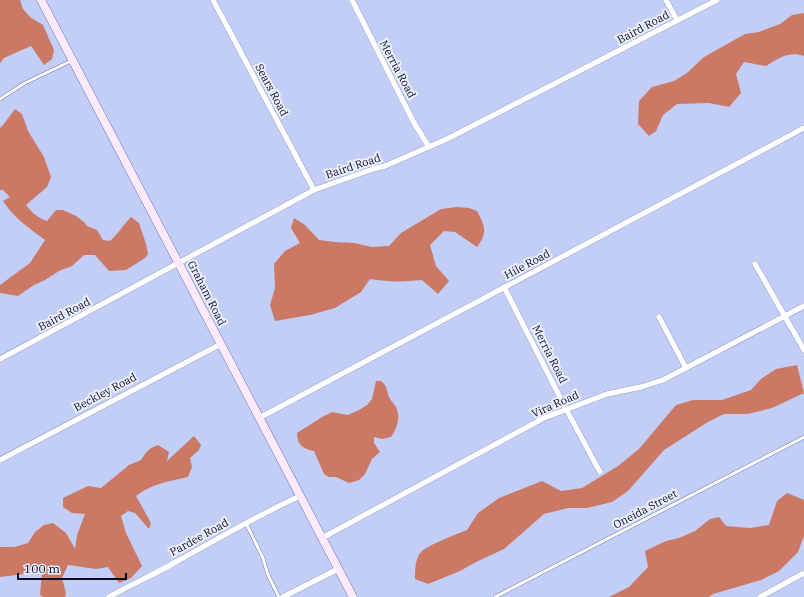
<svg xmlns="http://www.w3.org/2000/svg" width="804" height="597" viewBox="0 0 804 597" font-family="'IBM Plex Serif',serif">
<rect width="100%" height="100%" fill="#c3cef7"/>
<g fill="#cb7865">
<path d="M 0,0 L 20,0 L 23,9 L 30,17 L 43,25 L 54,50 L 52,59 L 44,65 L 31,46 L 4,58 L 0,63 Z"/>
<path d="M 804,13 L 804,56 C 789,51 779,58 766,66 L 744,62 L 736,74 L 741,93 L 729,107 L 709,103 L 677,104 L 663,115 L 656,131 L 649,136 L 638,124 L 639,101 L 652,87 L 674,81 L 687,73 L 704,57 L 745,34 L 759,32 L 780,24 L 792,15 Z"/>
<path d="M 15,109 L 22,114 L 28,131 L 44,157 L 51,177 L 47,187 L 26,205 C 31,212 38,218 47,221 L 56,210 L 63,210 L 76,216 L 84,222 L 87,226 L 97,230 L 103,240 L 110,241 C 118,234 123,225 131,217 L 139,223 L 146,244 L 148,254 L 145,258 L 126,270 L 109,271 L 95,255 L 84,255 L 72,266 L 59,271 L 45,280 L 34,285 L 18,296 L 0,293 L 0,285 L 30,263 L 45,240 C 29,228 14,218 3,201 L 10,197 L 3,190 L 0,190 L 0,128 L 3,125 Z"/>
<path d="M 457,207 L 469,208 L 477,211 C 485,226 488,233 477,247 L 455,232 L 444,231 L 430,245 L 436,266 L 449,281 L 438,294 L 422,280 C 403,282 388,282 370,279 L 361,292 L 335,308 L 310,315 L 275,321 L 270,305 L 275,288 L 274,264 L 285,251 L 300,243 L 291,228 L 294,218 L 305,225 L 319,240 L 335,242 L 354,243 L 372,247 L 389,246 L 401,233 L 441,209 Z"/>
<path d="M 797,365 L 804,393 L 772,408 L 748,414 L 724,414 L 708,422 L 664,450 L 628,491 L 612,502 L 587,508 L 568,508 L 544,514 L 504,549 L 476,562 L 460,571 L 428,584 L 415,579 C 415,570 415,559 421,552 C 426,546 459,533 467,530 L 478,513 L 499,498 L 542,481 L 561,491 L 582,488 L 618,466 L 639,449 L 676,405 L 693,400 L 722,400 L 751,390 L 761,379 L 776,369 Z"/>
<path d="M 376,381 L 381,381 C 388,387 386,389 389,397 C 391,401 394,404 396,407 C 401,417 397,429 391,437 L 382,439 L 374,437 L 374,443 L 380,452 L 372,459 L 365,474 L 359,480 L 349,483 L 336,477 L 329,477 L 324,474 L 314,451 C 303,449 297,445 297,433 L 322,417 L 332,412 L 348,415 L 359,410 L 367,405 L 372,399 Z"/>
<path d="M 194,436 L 201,445 L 199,450 L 190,458 L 192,467 L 188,477 C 170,481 151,484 136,496 L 151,523 L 149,529 L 135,513 L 128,511 L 121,516 L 126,533 L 142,566 L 131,578 L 119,583 L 108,567 L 96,569 L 68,565 L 62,578 L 66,593 L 65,597 L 43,597 L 40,595 L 42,572 L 0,577 L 0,547 L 14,547 L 28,543 L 35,532 L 44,525 L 53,523 L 66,533 L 75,549 L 77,535 L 85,514 L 72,513 L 63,507 L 63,498 L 88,486 L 101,488 L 129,465 L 141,460 C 146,452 149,448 158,445 L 169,452 L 167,461 Z"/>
<path d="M 787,493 L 804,500 L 804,536 L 798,552 L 779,571 L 761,580 L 713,594 L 709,597 L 609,597 L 629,587 L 648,567 L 645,551 L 666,541 L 679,538 L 695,531 L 710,519 L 719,517 L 726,526 L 750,528 L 769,525 L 777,501 Z"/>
</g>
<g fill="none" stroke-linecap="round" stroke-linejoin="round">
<g stroke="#6a78b7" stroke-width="4">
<g id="service">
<path d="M 0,99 L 25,83 L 71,61"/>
<path d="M 246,523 L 263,558 L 268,575 L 279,597"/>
<path d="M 495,597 L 804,437"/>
</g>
</g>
<g stroke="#6a78b7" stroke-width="6">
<g id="minor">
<path d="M 213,0 L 314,190"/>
<path d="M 352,0 L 414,123 L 429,147"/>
<path d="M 666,0 L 677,20"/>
<path d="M 755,264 L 804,350"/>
<path d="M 504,287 L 566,409 L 600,472"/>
<path d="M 659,317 L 686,368"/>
<path d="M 0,359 L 314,190 L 373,169 L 385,166 L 447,139 L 717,0"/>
<path d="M 259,418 L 804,128"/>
<path d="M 0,460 L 221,344"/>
<path d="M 322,538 L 544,418 L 607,394 L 641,387 L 663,380 L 804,306"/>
<path d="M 109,597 C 130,585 153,575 174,563 C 216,540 256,516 300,496"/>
<path d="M 283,597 L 338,569"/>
<path d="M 760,597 L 804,573"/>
</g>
</g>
<g stroke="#6a78b7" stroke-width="9">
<path id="secondary" d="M 41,0 L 353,597"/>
</g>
<use href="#service" stroke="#fff" stroke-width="3"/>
<use href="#minor" stroke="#fff" stroke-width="5.5"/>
<use href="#secondary" stroke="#feeafb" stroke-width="8"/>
</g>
<g text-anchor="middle" stroke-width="4" stroke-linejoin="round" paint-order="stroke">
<g font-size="11" fill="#090d25" stroke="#ecf0ff">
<text transform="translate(643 27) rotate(-28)" y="4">Baird Road</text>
<text transform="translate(398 69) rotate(62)" y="4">Merria Road</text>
<text transform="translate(272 90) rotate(62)" y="4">Sears Road</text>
<text transform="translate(353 166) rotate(-18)" y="4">Baird Road</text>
<text transform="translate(527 264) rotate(-28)" y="4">Hile Road</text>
<text transform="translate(207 293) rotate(63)" y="4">Graham Road</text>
<text transform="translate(64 314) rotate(-28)" y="4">Baird Road</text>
<text transform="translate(550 354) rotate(63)" y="4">Merria Road</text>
<text transform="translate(105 392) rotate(-28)" y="4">Beckley Road</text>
<text transform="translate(555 404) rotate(-24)" y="4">Vira Road</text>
<text transform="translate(645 509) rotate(-28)" y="4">Oneida Street</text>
<text transform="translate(199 537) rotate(-29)" y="4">Pardee Road</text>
</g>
</g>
<path d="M18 573v6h108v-6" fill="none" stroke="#090d25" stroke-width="2"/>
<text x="24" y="573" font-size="12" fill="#090d25" stroke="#ecf0ff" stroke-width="3" paint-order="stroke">100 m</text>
</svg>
